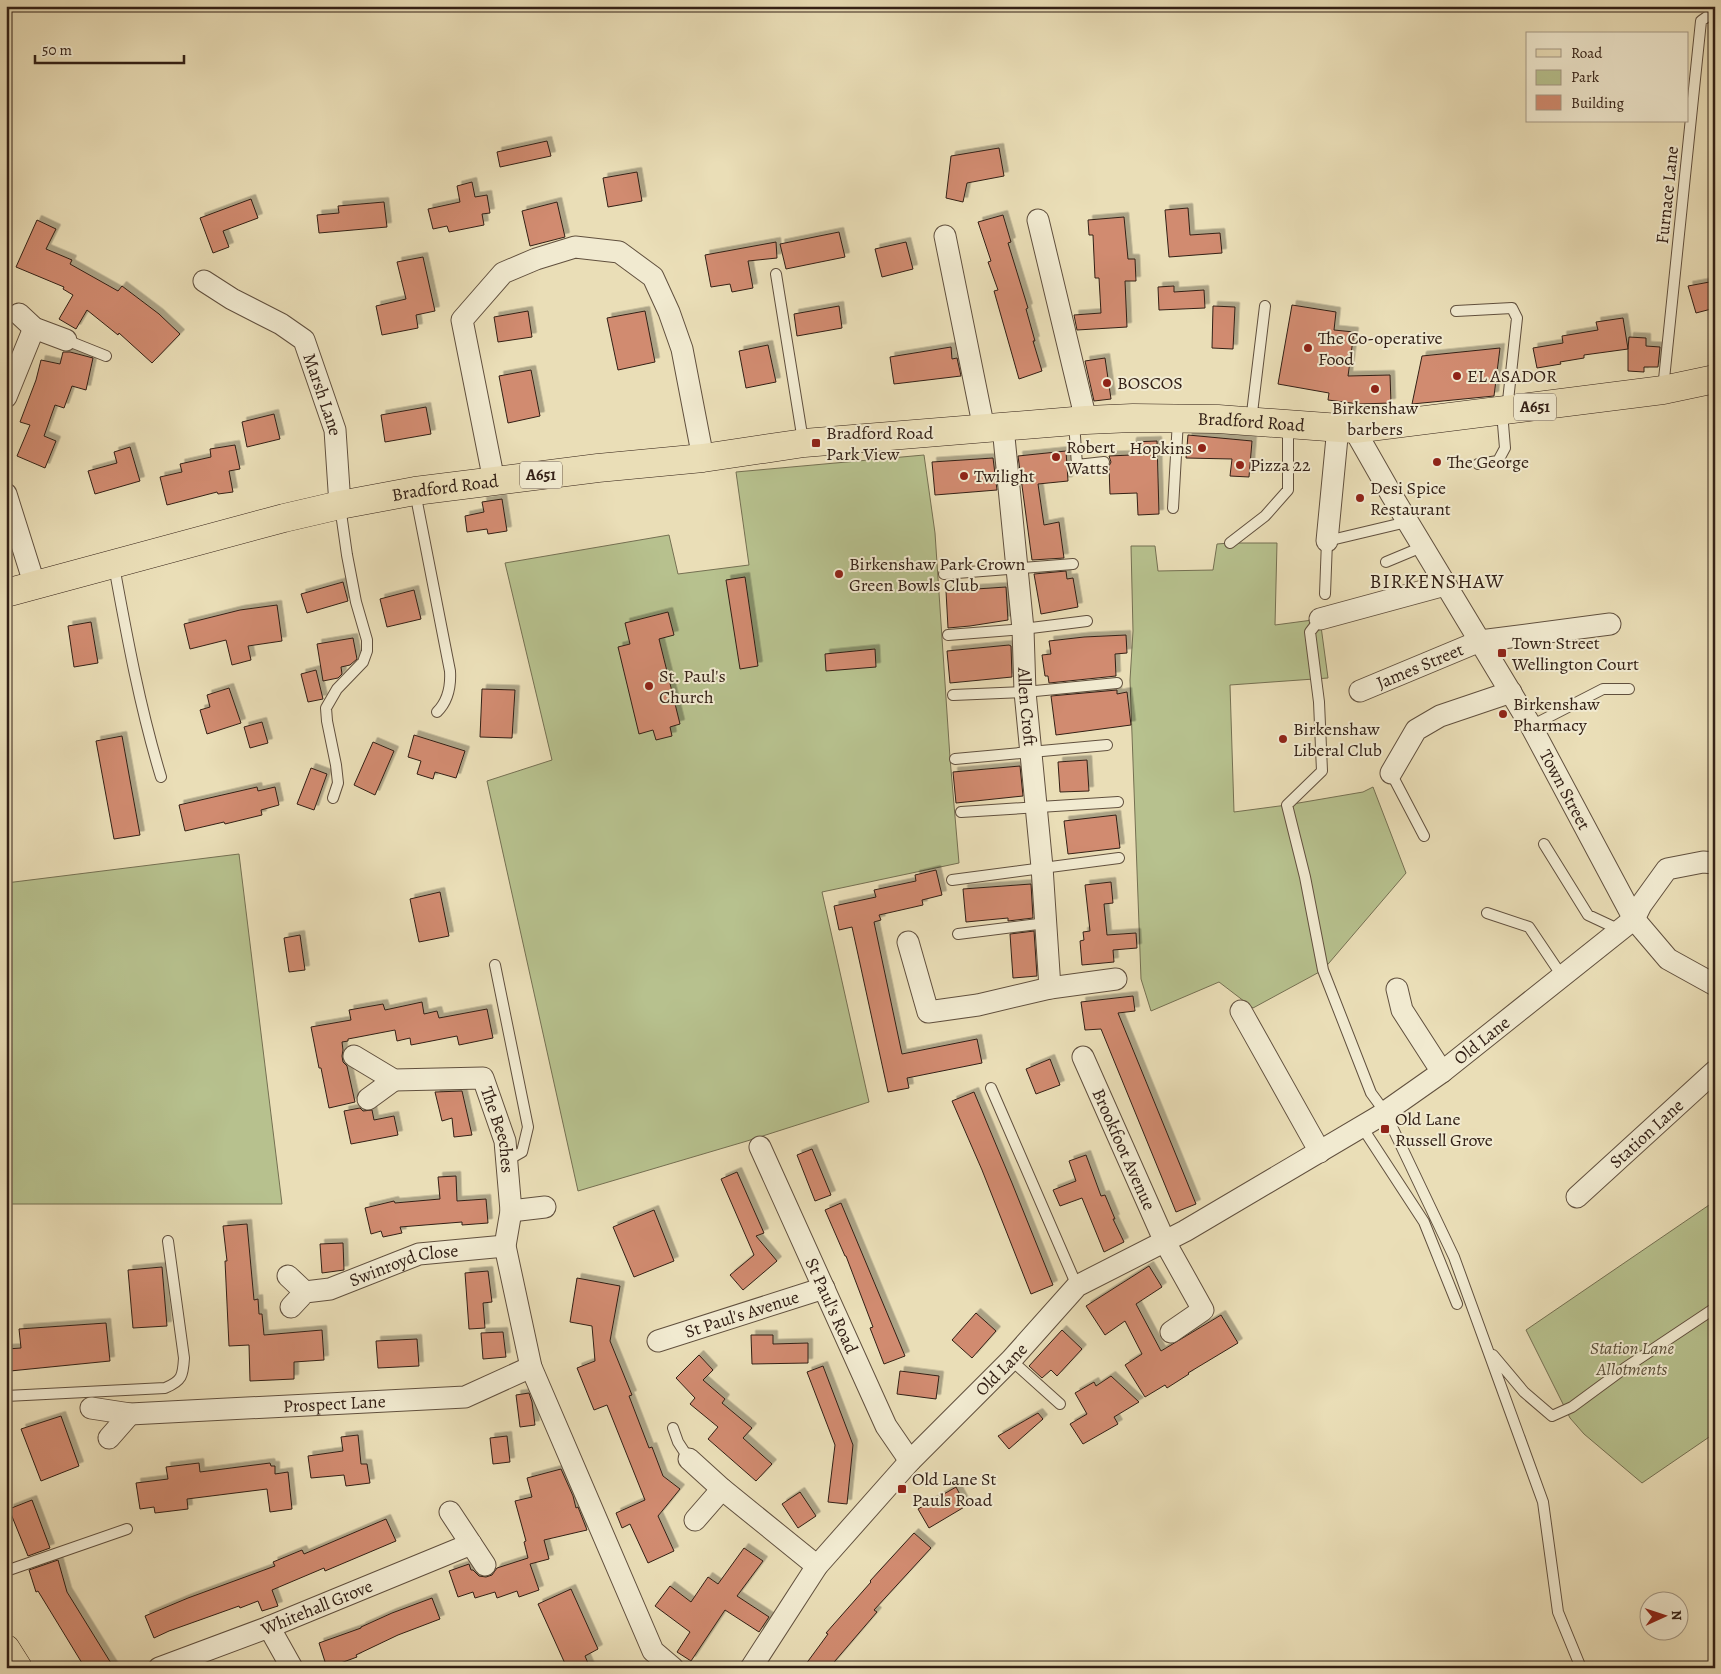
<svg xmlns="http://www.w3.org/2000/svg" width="1721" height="1674" font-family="Alegreya,serif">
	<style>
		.green { fill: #b7c18e; stroke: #757052 }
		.building { fill: #d18b6f; stroke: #332016; filter: url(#shadow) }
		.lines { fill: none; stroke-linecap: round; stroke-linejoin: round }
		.service-casing { stroke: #61503e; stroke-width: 12 }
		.minor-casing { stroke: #61503e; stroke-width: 23 }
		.primary-casing { stroke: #332016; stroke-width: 29 }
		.service { stroke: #f1ead0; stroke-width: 10 }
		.minor { stroke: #f1ead0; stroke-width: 21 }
		.primary { stroke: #eadeb7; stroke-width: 28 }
		.poi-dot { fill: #8f2418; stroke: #f1ead0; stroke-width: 2 }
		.labels { text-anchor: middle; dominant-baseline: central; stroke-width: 4; stroke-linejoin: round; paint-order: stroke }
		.shield { fill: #f1ead0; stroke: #6c5d4e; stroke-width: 1 }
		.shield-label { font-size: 16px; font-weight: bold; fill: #332016 }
		.street-label { font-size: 18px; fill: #332016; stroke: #f1ead0 }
		.poi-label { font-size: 18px; fill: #332016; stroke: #f1ead0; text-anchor: start }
		.park-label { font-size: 18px; font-style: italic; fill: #5b503a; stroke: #f1ead0 }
		.quarter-label { font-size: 20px; letter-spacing: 1px; fill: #332016; stroke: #f1ead0 }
	</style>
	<defs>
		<filter id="shadow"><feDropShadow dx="4.5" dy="-4.5" stdDeviation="0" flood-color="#0004"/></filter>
	</defs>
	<rect width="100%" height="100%" fill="#eadeb7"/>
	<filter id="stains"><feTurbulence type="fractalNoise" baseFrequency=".004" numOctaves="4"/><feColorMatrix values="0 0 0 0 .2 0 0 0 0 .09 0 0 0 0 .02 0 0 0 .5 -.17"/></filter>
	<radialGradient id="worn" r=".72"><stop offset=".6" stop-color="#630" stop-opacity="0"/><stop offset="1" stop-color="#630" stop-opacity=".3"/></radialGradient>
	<path class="green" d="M924,455L935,533L950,758L959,863L822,892L869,1102L747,1141L578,1191L487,781L552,760L505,563L669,535L678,574L749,565L736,472Z
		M1230,543H1277L1275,625L1320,619L1328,678L1230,685L1234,812L1287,805L1363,792L1373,787L1406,873L1323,970L1253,1008L1219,982L1151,1011L1141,979L1130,680L1133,631L1131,546H1155L1158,571L1213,570L1217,544Z
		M239,854L282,1204H6V883Z
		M1715,1201V1433L1642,1483L1584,1434L1570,1418L1526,1330Z"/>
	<path class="building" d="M547,141L551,156L500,167L497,152Z
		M999,148L1004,176L967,183L963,202L946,198L951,156Z
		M637,172L642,201L608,207L603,178Z
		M472,182L475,197L487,195L490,213L482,214L484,225L449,232L447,226L433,229L428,209L460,202L457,186Z
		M251,199L258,218L223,231L229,247L213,253L200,218Z
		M384,202L387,227L319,233L317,215L339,213L338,206Z
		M557,202L565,237L530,246L522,211Z
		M1188,208L1190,235L1220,233L1222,253L1169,257L1165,210Z
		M1003,215L1011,242L1008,243L1028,308L1026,309L1035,341H1033L1042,371L1019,379L994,291L998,290L988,262L991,261L978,222Z
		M1124,217L1128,259H1135L1136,281H1125L1127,327L1077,330L1074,315L1101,313L1099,278H1095L1093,235H1089L1088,220Z
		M37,220L56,229L46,249L72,260L70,264L118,291L122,286L159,314L180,334L152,363L119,333L118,335L87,310L76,329L59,319L73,295L63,289L64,287L16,267Z
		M839,232L845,257L786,269L780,244Z
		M776,242L777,258L748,261L753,288L732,292L730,284L711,287L705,255Z
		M906,242L913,269L882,277L875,249Z
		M423,257L435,311L416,315L418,328L382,335L376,306L406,299L397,262Z
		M1715,281V308L1696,313L1688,286Z
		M1174,286V292L1204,290L1205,308L1159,310L1158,287Z
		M1292,305L1336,312L1334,330L1354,332L1348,376L1390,375L1391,403L1359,404L1328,400L1329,393L1278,384Z
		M839,306L842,328L797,336L794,314Z
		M1213,306L1235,307L1233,349L1212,348Z
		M528,311L532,337L498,342L494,317Z
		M645,311L655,362L618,370L607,318Z
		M1623,318L1628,349L1629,337L1646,338V346L1660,347L1658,367H1644V372L1628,371V349L1584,355V358L1560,362L1561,364L1537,368L1533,348L1563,343L1562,336L1598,330L1596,322Z
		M768,345L776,382L746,388L739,351Z
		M951,347L952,359L957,358L961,376L894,384L890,357Z
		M1500,348L1494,396L1412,404L1422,356Z
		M63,352H70L93,358L86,390L72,386L64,408L55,405L44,436L56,441L45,468L17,456L30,425L20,422L36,380L41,360L60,364Z
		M1105,358L1111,399L1094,401L1085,361Z
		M531,370L540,416L508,423L499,376Z
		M426,407L431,434L385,442L381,415Z
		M274,414L280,439L247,447L242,422Z
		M1188,435L1252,441L1249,477L1230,476L1232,459L1186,458Z
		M1157,441L1159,514L1138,515L1137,493L1110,494L1109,466L1111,462L1109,456L1131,455L1132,442Z
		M235,445L240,469L229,471L233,492L218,494L217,492L167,505L160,477L182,472L180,464L211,457L210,449Z
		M130,447L140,481L95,494L88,471L117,463L114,452Z
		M1066,451L1068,481L1038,484L1044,525L1059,522L1064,558L1032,560L1018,456Z
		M993,458L997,490L935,495L932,462Z
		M502,499L507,531L488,534L487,529L467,532L465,516L484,512L482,502Z
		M1066,571L1067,579L1073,578L1078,607L1041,614L1034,574Z
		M745,577L758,666L740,669L726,580Z
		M343,582L348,601L307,613L301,594Z
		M1006,587L1008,620L970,626L948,628L946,591Z
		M414,590L421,619L387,627L380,599Z
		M277,605L282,641L248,646L251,660L232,665L226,640L190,649L184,624L240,610Z
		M668,612L674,635L659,639L680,724L670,727L672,736L656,740L653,730L639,734L618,647L630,644L625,623Z
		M91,622L98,663L74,667L68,626Z
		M1126,635L1127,653L1115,654L1116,676L1049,683L1048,676H1045L1042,655L1051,654L1049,641L1084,637Z
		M353,638L357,659L350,665L341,667L342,674L338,678L323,681L317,644Z
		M1009,645L1011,646L1012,677L950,683L947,651Z
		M875,649L876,667L826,671L825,654Z
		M316,670L323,699L308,702L301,674Z
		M229,688L241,723L207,734L200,710L210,707L207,695Z
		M482,689L515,690L512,738L480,737Z
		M1117,690V694L1127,692L1131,725L1056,735L1051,696Z
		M262,722L268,743L250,748L244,727Z
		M414,735L465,751L456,778L435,772L433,779L417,774L421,761L408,757Z
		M122,736L140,835L114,839L96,741Z
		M373,742L394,751L375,795L354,785Z
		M1087,760L1089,791L1060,792L1058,762Z
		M1020,766L1023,796L956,803L953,772Z
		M311,768L327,774L314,810L297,804Z
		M257,787L258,791L275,787L279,805L261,810L262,815L225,824L224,822L185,831L179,805Z
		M1116,815L1120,848L1068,854L1064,821Z
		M936,870L942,895L922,900L923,905L879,915L881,920L874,922L902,1054L977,1039L982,1063L907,1078L909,1088L888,1092L852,927L839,930L834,906L876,897L874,890L916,881L915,875Z
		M1111,882L1113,903L1104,904L1107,935L1136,933L1137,948L1113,950L1114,962L1082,965L1080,941L1084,940L1083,932L1090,931L1085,885Z
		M1031,884L1033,918L1008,921V918L966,922L963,889Z
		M440,892L449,936L419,942L410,899Z
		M1034,931L1037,976L1013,978L1010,934Z
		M300,935L305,970L289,972L284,938Z
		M1133,996L1135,1011L1118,1013L1196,1204L1176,1212L1101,1029L1085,1030L1081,1002Z
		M422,1002L424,1014L437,1011L439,1018L487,1009L493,1038L459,1045L457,1036L411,1045L410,1038L397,1041L395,1030L348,1039V1041L342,1042L343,1050L342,1056L343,1062L347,1066L355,1102L329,1108L321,1068H319L311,1027L351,1020L349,1010L383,1004L385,1010Z
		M1050,1059L1060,1085L1036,1094L1026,1069Z
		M462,1091L472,1135L454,1137L452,1118L442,1121L435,1092Z
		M974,1092L1012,1183L1053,1285L1031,1294L982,1170L952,1101Z
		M360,1108L363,1111L372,1110L374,1120L394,1116L398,1135L351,1144L344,1111Z
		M812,1149L831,1195L815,1201L797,1155Z
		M1086,1155L1101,1196L1105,1195L1115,1219H1113L1124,1242L1104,1252L1082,1198L1060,1206L1053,1190L1076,1181L1069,1161Z
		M737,1172L764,1233L756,1236L777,1261L743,1290L730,1275L754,1255L721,1179Z
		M456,1176L457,1201L486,1199L488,1223L462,1225V1222L400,1227L402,1233L383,1237L381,1231L371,1234L365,1208L394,1201L395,1203L440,1199L438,1177Z
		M841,1203L905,1356L884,1364L870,1328L873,1327L846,1256H845L825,1210Z
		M654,1210L674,1261L634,1277L613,1227Z
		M247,1224L254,1300L258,1299L259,1314H262L264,1335L322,1330L324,1360L294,1362V1379L250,1381L249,1345L229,1346L225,1261H227L223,1226Z
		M343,1243L344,1270L322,1273L320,1244Z
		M1149,1266L1162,1287L1136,1304L1161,1351L1221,1315L1238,1343L1188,1373L1189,1374L1167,1388L1165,1385L1145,1397L1125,1365L1142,1354L1125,1321L1105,1335L1086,1306Z
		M162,1267L167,1326L133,1328L128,1270Z
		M488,1271L492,1302L483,1303L485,1328L469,1329L465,1273Z
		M577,1278L620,1286L610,1341L632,1395L629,1396L649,1448L652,1447L663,1476L680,1489L658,1516L674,1551L648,1563L630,1524L622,1528L616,1513L645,1500L607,1405L594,1410L577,1368L595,1361L592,1326L570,1322Z
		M976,1313L996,1331L972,1358L952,1340Z
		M106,1323L110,1361L10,1371L7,1349L21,1348L19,1329Z
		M1062,1330L1082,1349L1057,1376L1051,1370L1042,1378L1029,1366Z
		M503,1332L506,1357L483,1359L481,1333Z
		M751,1335H773V1344L808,1343V1363L752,1364Z
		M417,1339L419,1366L378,1368L376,1341Z
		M699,1355L713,1370L703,1380L725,1399L722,1403L752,1428L743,1438L772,1464L756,1481L708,1439L718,1427L690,1404L695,1398L676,1378Z
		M823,1366L853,1445L847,1504L828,1502L835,1445L807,1372Z
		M900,1371L939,1376L936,1399L897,1394Z
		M1111,1376L1139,1402L1114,1417L1118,1424L1083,1444L1070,1424L1087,1414L1075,1393L1094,1382L1096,1386Z
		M529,1393L532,1402L535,1425L520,1427L516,1395Z
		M1038,1413L1043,1419L1009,1449L998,1436Z
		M61,1416L79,1466L41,1481L21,1429Z
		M358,1435L361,1464H367L370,1483L346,1486L344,1475L311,1478L308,1456L343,1451L341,1437Z
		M507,1436L510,1462L493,1464L490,1438Z
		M199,1463L200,1472L270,1463L271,1466H275V1474L288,1472L292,1509L270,1512L267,1489L187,1499L188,1509L155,1513L154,1507L140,1509L136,1483L168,1479L166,1467Z
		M561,1469L573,1496L576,1508L578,1507L587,1530L544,1540L549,1559L530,1564L539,1590L519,1597L517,1591L497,1598L495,1592L475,1598L473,1592L458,1597L449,1571L469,1564L471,1570H473L479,1576L486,1577L492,1575L497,1568L528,1558L524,1542L526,1541L515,1501L532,1497L527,1478Z
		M956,1487L966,1506L929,1528L918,1509Z
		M800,1492L816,1516L798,1528L782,1504Z
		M32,1500L50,1548L28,1556L9,1509Z
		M386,1519L396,1541L325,1571L324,1568L272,1590L278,1606L262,1611L258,1601L240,1608L239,1606L169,1631L154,1638L145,1616L188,1598L275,1566L273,1562L302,1550L304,1554Z
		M914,1533L931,1548L874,1610L877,1612L829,1668H803L828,1634L826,1633L871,1582L870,1581Z
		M744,1548L763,1561L737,1596L769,1617L759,1632L725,1610L691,1661L677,1652L690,1632L655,1606L670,1586L691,1602L708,1577L718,1584Z
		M58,1560L67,1592L114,1668H85L38,1591L36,1592L29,1570Z
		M571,1589L598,1649L585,1656L590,1668H567L538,1604Z
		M432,1598L440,1619L398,1635L356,1655L357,1657L327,1668L319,1643L361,1628V1627L392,1613Z"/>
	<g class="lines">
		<g class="service-casing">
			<path id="service" d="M776,274L803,441
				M1456,311L1512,308L1517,318L1507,410
				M66,340L106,356
				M1663,389L1701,21L1715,11
				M1251,421L1265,306
				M1074,422L1077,465L1104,462
				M1478,464L1498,461L1505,448L1502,412
				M415,492L450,671C451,687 448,701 437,712
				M1173,508L1178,420
				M1230,543L1265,516L1288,490V426
				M1386,562L1422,547
				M114,566C127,637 140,708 161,777
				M944,574L1073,564
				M1325,594L1327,541L1407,522
				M1320,619L1310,632L1319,702L1322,771L1287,805L1305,877L1323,970L1371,1093L1385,1112L1454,1257L1543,1502L1558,1612L1581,1668
				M948,635L1023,629L1087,621
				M953,695L1025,692L1117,683
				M1531,726L1603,689H1629
				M955,759L1107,745
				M1391,773L1424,836
				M333,798L338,783L336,765L327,721L326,708L337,689L363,662L367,651V640L356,602L347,555L340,506
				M961,812L1118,802
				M1544,844L1588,915L1620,930
				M952,880L1119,858
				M1487,913L1529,927L1562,976
				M958,934L1046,923
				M495,965L528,1127L522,1152L506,1161
				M991,1088L1077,1286
				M1362,1127L1424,1222L1457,1304
				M1493,1355L1524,1392L1552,1416L1572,1407L1625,1368L1715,1308
				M1011,1360L1060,1404
				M6,1396L165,1388C182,1381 183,1376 184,1358L168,1241
				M673,1428L678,1442L689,1459
				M6,1571L127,1529"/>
		</g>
		<g class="minor-casing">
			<g id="minor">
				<path d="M1038,220L1086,420"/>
				<path d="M945,236L984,429"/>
				<path id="s1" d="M204,281L232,299L281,324L304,340L335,430L340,505"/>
				<path d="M19,314L34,328L66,340"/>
				<path d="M6,397L34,328"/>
				<path id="s2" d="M1003,427L1023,629L1025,692L1042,867L1050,988"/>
				<path id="s3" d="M1354,429L1391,494L1531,726L1634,919L1668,959L1715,985"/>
				<path d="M494,481L462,320L503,273L536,259L575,247L619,252L653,277L669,312L682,349L703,458"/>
				<path d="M6,494L35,586"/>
				<path d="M1327,541L1338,427"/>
				<path d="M1320,619L1445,585"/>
				<path id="s4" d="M1360,691L1480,641L1610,624"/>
				<path d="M1391,773L1416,730L1440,716L1511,692"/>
				<path d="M908,942L928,1012L978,1005L1050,988L1116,979"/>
				<path d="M1397,989L1402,1010L1442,1072"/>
				<path d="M1241,1011L1320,1152"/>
				<path id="s5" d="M354,1056L394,1080L483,1078L505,1141L511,1211L505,1246L531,1367L653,1651L673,1668"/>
				<path id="s6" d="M1083,1057L1165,1242L1203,1310L1171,1332"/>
				<path d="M368,1099L394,1080"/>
				<path id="s7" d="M760,1147L886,1426L910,1461"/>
				<path id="s8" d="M1577,1197L1715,1071"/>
				<path d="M511,1211L545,1207"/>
				<path d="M288,1276L305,1292"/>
				<path id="s9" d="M291,1307L305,1292L330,1289L419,1254L505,1246"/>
				<path id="s10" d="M658,1341L824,1288"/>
				<path id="s11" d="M91,1408L130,1414L465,1397L531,1367"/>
				<path d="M109,1438L130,1414"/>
				<path d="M689,1459L722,1489L817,1566"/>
				<path d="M450,1512L485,1565"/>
				<path d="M695,1520L722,1489"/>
				<path d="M269,1627L292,1668"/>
				<path id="s12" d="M159,1668L269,1627L471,1544"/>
				<path id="s13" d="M751,1668L817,1566L910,1461L1011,1360L1077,1286L1185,1231L1378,1117L1442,1072L1634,919L1641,905L1667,869L1703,862L1715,863"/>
			</g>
		</g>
		<g class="primary-casing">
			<g id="primary">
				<path id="s14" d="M6,593L284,518L340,505L415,491L598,468L703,458L804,443L1086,420L1133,418L1218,419L1354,429L1663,390L1715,379"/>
				<path d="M6,1649L18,1668"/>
			</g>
		</g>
		<use href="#service" class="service"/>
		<use href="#minor" class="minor"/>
		<use href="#primary" class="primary"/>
	</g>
	<g class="poi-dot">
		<circle cx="1308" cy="348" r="5"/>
		<circle cx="1457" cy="376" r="5"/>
		<circle cx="1107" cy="383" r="5"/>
		<circle cx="1375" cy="389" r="5"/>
		<rect x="811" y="438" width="10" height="10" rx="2.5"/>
		<circle cx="1202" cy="448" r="5"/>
		<circle cx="1056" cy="457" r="5"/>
		<circle cx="1437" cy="462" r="5"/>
		<circle cx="1240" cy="465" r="5"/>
		<circle cx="964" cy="476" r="5"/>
		<circle cx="1360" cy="498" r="5"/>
		<circle cx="839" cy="574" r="5"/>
		<rect x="1497" y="648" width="10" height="10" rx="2.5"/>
		<circle cx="649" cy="686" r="5"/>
		<circle cx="1503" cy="714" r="5"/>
		<circle cx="1283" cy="739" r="5"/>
		<rect x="1380" y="1124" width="10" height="10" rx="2.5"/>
		<rect x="897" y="1484" width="10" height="10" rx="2.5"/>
	</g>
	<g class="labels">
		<g class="shield">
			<rect x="1514" y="393.5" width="42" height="27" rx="4"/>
			<rect x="520" y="461.5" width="42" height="27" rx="4"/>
		</g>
		<g class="shield-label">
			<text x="1535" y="407">A651</text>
			<text x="541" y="475">A651</text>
		</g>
		<g class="street-label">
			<text transform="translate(1667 195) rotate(-84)">Furnace Lane</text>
			<text stroke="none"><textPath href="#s1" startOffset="174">Marsh Lane</textPath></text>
			<text stroke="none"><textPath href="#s14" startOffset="1262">Bradford Road</textPath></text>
			<text stroke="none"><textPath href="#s14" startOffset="452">Bradford Road</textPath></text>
			<text stroke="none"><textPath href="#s4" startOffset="65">James Street</textPath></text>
			<text stroke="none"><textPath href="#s2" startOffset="281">Allen Croft</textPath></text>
			<text stroke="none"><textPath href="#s3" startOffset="418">Town Street</textPath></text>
			<text stroke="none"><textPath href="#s13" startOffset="978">Old Lane</textPath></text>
			<text stroke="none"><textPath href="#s5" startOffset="190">The Beeches</textPath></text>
			<text stroke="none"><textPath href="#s8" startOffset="94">Station Lane</textPath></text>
			<text stroke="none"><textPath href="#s6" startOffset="101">Brookfoot Avenue</textPath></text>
			<text stroke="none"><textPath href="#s9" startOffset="124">Swinroyd Close</textPath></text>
			<text stroke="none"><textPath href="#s7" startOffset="174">St Paul's Road</textPath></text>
			<text stroke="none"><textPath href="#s10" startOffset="88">St Paul's Avenue</textPath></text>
			<text stroke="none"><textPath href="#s13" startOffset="391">Old Lane</textPath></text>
			<text stroke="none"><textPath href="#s11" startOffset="244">Prospect Lane</textPath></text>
			<text stroke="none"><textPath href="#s12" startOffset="169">Whitehall Grove</textPath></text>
		</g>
		<g class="poi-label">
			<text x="1318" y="338">The Co-operative<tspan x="1318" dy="21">Food</tspan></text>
			<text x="1467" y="376">EL ASADOR</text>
			<text x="1117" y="383">BOSCOS</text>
			<text x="1375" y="408" text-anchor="middle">Birkenshaw<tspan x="1375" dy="21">barbers</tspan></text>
			<text x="826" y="433">Bradford Road<tspan x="826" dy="21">Park View</tspan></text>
			<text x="1066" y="447">Robert<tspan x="1066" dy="21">Watts</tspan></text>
			<text x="1192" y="448" text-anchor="end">Hopkins</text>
			<text x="1447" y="462">The George</text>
			<text x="1250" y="465">Pizza 22</text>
			<text x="974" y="476">Twilight</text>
			<text x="1370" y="488">Desi Spice<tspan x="1370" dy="21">Restaurant</tspan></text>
			<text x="849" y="564">Birkenshaw Park Crown<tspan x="849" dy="21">Green Bowls Club</tspan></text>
			<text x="1512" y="643">Town Street<tspan x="1512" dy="21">Wellington Court</tspan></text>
			<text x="659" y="676">St. Paul's<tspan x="659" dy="21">Church</tspan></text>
			<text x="1513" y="704">Birkenshaw<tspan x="1513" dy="21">Pharmacy</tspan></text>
			<text x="1293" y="729">Birkenshaw<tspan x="1293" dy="21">Liberal Club</tspan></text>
			<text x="1395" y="1119">Old Lane<tspan x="1395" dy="21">Russell Grove</tspan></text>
			<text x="912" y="1479">Old Lane St<tspan x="912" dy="21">Pauls Road</tspan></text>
		</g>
		<g class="park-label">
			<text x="1632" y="1348">Station Lane<tspan x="1632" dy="21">Allotments</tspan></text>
		</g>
		<g class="quarter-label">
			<text x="1437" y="581">BIRKENSHAW</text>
		</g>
	</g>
	<rect width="1721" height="1674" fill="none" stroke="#eadeb7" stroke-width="25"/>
	<rect x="8" y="8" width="1706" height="1659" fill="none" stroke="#332016" stroke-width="2.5"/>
	<rect x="12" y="12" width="1696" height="1649" fill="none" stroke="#332016"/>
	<rect x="1526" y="32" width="162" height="90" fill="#f1ead0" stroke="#a59986"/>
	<rect x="1536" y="49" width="25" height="8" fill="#eadeb7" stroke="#a59986"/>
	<text x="1571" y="58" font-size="15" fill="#332016">Road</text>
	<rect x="1536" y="70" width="25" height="15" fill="#b7c18e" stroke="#a59986"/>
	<text x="1571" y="82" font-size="15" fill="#332016">Park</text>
	<rect x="1536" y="95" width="25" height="15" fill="#d18b6f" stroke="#a59986"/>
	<text x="1571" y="108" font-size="15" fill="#332016">Building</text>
	<g transform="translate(1664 1616) rotate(87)"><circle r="24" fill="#f1ead0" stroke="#a59986"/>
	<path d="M0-4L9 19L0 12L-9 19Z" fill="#8f2418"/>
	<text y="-8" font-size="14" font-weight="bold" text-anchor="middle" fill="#332016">N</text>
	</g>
	<path d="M35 55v8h149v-8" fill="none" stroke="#332016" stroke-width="2.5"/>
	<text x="42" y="55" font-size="15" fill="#332016" stroke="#f1ead0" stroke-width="4" paint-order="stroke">50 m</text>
	<rect width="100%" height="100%" filter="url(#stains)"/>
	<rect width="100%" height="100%" fill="url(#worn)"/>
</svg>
